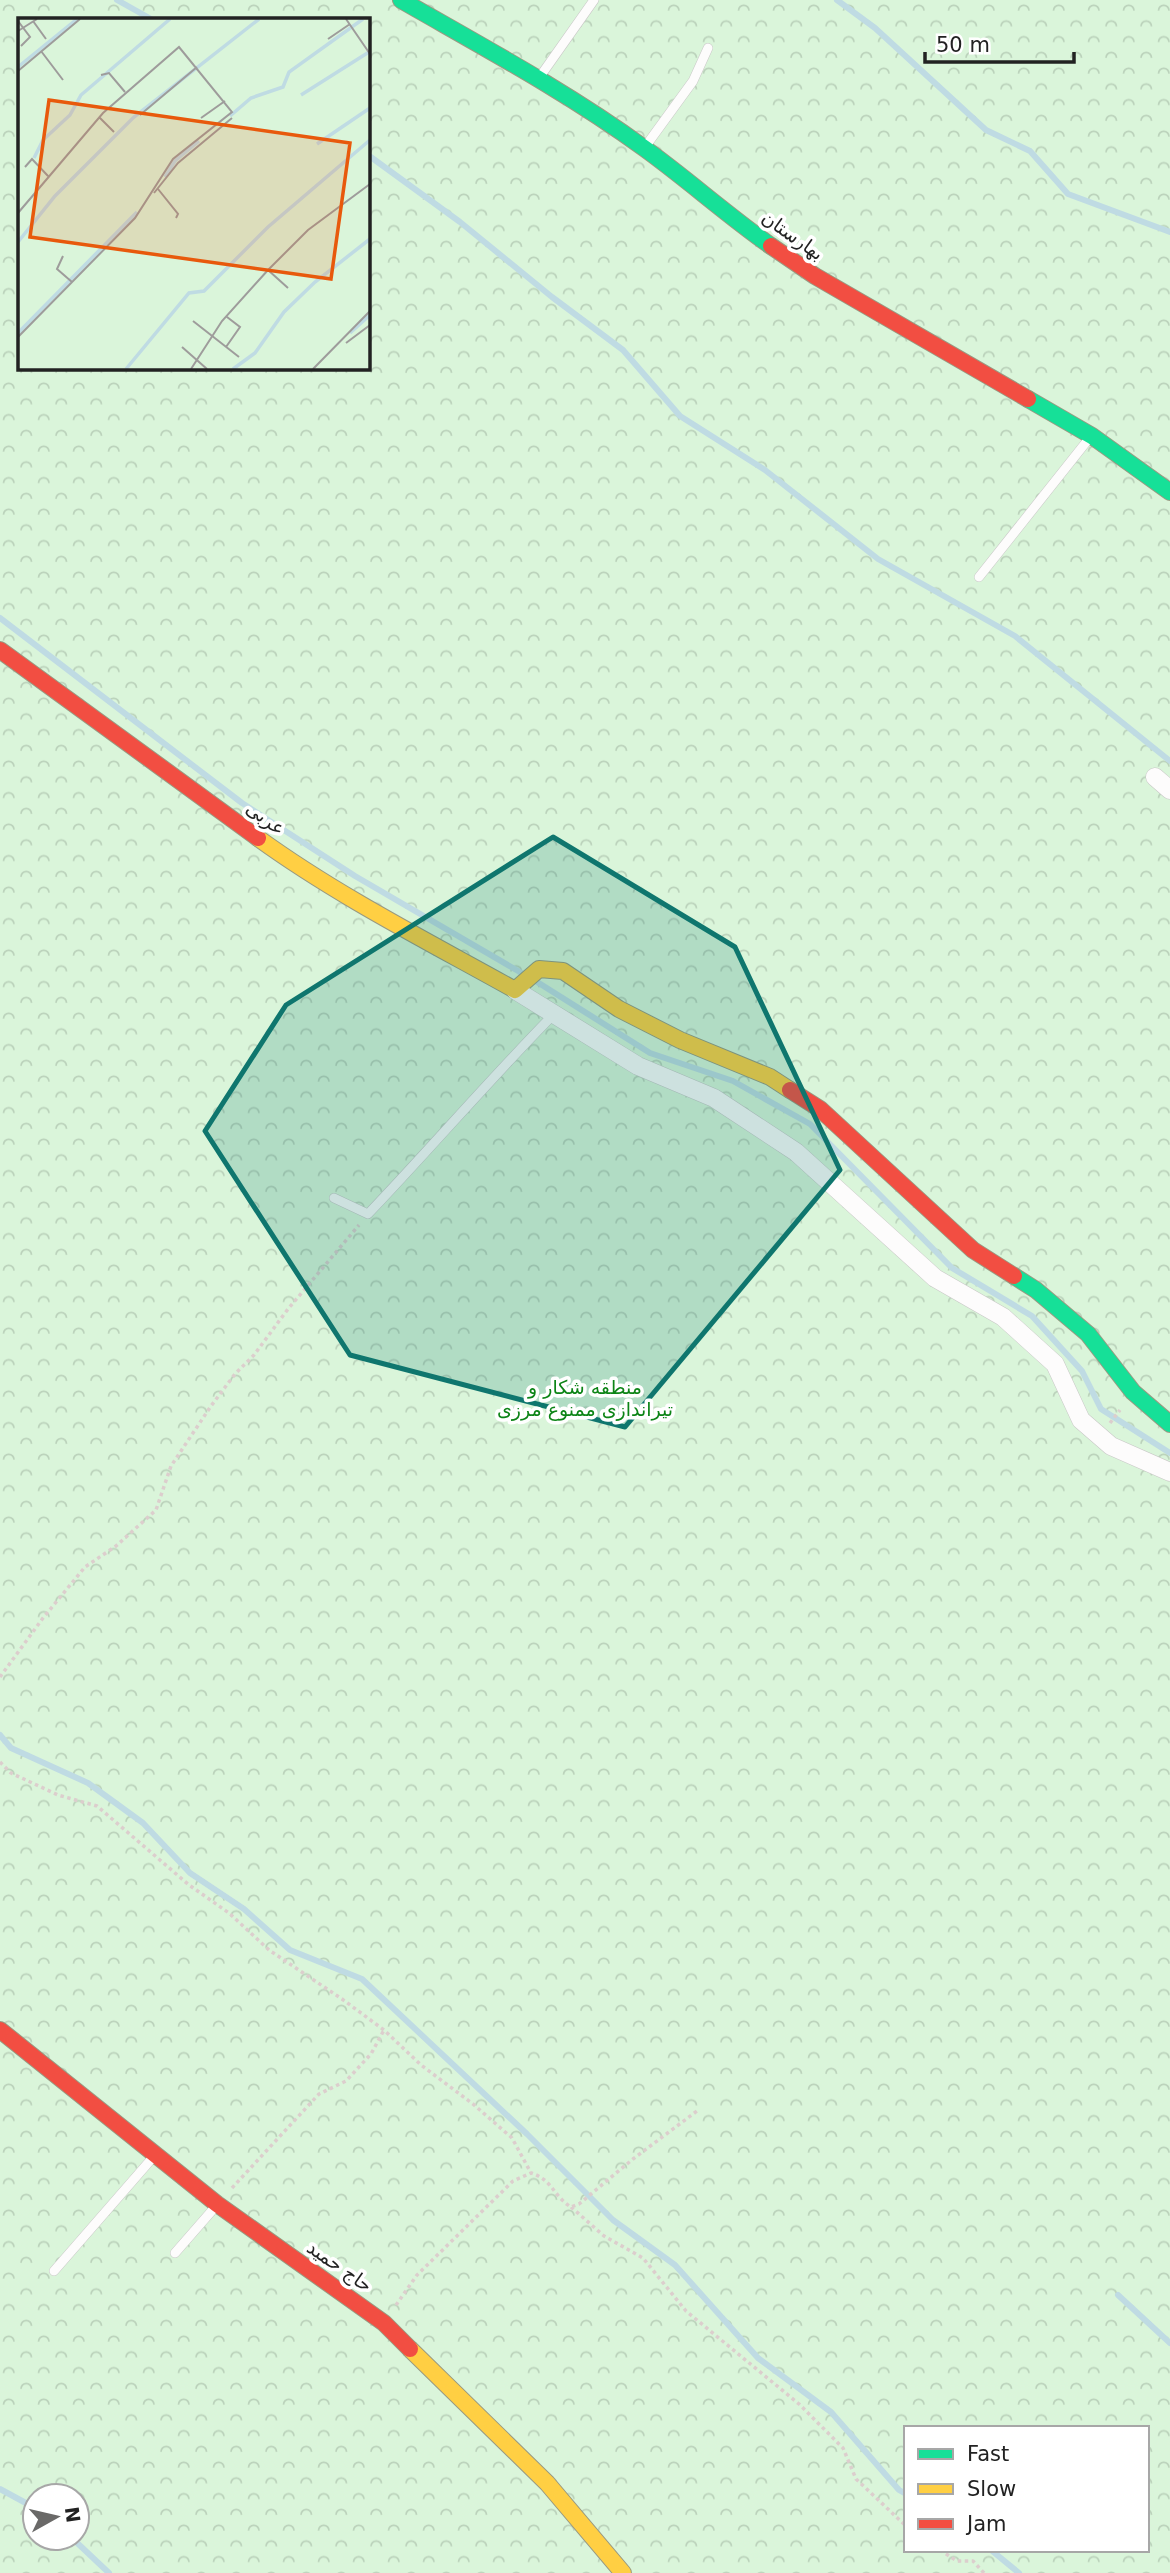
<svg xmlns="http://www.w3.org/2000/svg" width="1170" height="2573" font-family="'DejaVu Sans',Cairo,sans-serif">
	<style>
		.park { fill: url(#park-crowns); fill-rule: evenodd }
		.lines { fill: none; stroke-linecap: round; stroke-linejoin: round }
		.stream { stroke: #bfdbe3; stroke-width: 6 }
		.lane-casing { stroke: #c9c8c7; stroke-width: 10 }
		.street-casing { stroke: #c9c8c7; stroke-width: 19 }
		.fast-casing { stroke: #999a82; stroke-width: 18 }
		.slow-casing { stroke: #999a82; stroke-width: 18 }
		.jam-casing { stroke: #999a82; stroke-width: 18 }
		.path { stroke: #dccecd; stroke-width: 3.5; stroke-dasharray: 3.5 3.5; stroke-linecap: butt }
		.lane { stroke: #fdfcfc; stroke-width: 9 }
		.street { stroke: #fdfcfc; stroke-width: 18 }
		.fast { stroke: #16e098; stroke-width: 16 }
		.slow { stroke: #ffcf43; stroke-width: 16 }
		.jam { stroke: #f24e42; stroke-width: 16 }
		.marked { fill: #0f766e; fill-opacity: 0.2; stroke: #0f766e; stroke-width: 5; stroke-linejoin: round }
		.labels { text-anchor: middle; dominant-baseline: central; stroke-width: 7; stroke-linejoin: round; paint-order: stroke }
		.street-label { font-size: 19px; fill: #222; stroke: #fff }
		.park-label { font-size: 19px; fill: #0c8416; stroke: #fff }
		.inset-river { fill: none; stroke: #bfdbe3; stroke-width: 3.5 }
		.inset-road { fill: none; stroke: #9e9c9b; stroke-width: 2 }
		.view { fill: #e8590c; fill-opacity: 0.15; stroke: #e8590c; stroke-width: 3.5 }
		.inset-edge { fill: none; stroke: #222; stroke-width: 3.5 }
	</style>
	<defs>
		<pattern id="park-crowns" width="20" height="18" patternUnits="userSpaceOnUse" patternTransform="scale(1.75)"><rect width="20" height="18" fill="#daf5da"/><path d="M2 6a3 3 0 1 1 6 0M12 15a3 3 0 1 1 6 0" fill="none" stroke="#bbd2bb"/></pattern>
	</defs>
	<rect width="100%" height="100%" fill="#f0eeeb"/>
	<path class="park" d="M0,0H1170V2573H0ZM19,19H368V368H19ZM906,2428H1147V2550H906ZM35,2496H77V2538H35Z"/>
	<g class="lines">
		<path class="stream" d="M117,0L151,19
			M837,0L875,28L986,130L1030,151L1068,194L1170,232
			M368,155L460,222L552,297L623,350L680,416L765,470L878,559L1015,636L1170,761
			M0,618L242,803L355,876L525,975
			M534,980L650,1053L733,1081L810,1124L952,1268L1032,1316L1082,1371L1101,1409L1170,1453
			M0,1735L11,1748L88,1783L143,1823L190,1873L244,1909L290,1950L362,1979L527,2134L613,2220L675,2265L758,2358L831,2412L899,2490L906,2494
			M1118,2295L1170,2343
			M0,2489L35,2508
			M72,2538L109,2573
			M991,2550L1019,2573"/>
		<g class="lane-casing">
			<path id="lane" d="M539,78L594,0
				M645,147L693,81L708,48
				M979,577L1091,436
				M334,1198L368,1214C431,1148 490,1079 553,1015
				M175,2253L216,2206
				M54,2271L155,2155"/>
		</g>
		<g class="street-casing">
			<path id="street" d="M1155,777L1170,790
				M515,990L638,1066L714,1098L796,1152L935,1278L1003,1317L1055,1364L1081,1420L1111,1446L1170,1472"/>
		</g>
		<g class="fast-casing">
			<path id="fast" d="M401,0C483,47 567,92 644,148C687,179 727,215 771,246
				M1028,399L1092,436L1170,492
				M1014,1276L1036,1290L1088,1334L1133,1392L1170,1424"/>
		</g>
		<g class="slow-casing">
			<path id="slow" d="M258,838C338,896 429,942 515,990L539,969L563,971L619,1009L680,1040L770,1077L790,1090
				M410,2349L547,2483L623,2573"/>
		</g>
		<g class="jam-casing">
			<path id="jam" d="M771,246L815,276L1028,399
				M0,650L258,838
				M790,1090L820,1109L973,1250L1014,1276
				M0,2030L217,2204L384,2323L410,2349"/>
		</g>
		<path class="path" d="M1110,1423L1120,1410
			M0,1677L43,1618L85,1567L116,1546L156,1510L171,1466L211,1406L235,1374L254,1355L288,1309L359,1225
			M0,1762L11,1773L58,1795L97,1806L189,1885L229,1913L269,1950L342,1999L384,2030L421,2065L473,2104L512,2138L531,2173
			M232,2188L319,2094L346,2081L371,2054L384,2030
			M571,2207L604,2236L643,2258L686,2311L799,2404L843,2448L856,2479L906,2526
			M396,2305L417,2275L513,2181L531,2173C553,2180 553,2196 571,2207L579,2204L633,2159L697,2111
			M940,2550L957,2561H973L984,2573"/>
		<use href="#lane" class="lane"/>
		<use href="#street" class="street"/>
		<use href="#fast" class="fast"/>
		<use href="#slow" class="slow"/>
		<use href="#jam" class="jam"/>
	</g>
	<path class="marked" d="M553,837L735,947L840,1170L625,1427L350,1355L205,1131L286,1005Z"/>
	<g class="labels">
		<g class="street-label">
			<text transform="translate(793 235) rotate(35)">بهارستان</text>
			<text transform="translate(266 818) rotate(36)">عربی</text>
			<text transform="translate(340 2266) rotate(35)">حاج حمید</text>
		</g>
		<g class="park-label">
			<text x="585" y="1387">منطقه شکار و<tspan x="585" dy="22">تیراندازی ممنوع مرزی</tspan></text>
		</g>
	</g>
	<g transform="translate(18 18)">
		<rect width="352" height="352" fill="#f0eeeb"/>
		<path d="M0,1H352V351H0Z" fill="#daf5da"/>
		<path class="inset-river" d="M0,49L59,1M283,77L351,34M212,98L233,80L265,69L271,54L345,1M299,126L352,90M16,140L25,122L52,97L63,77L152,1M147,159L157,143L181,123M0,224L37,178L116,99L241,1M0,315L119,194M332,315L352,297M108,351L171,275L186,273L250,209L352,122M215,351L237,335L266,294L297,264L352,221"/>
		<path class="inset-road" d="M328,1L352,36M0,3L12,19L3,28M15,3L28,21M0,13L19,1M310,21L332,6M23,33L45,62M0,53L62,1M83,57L91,55L107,74M122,97L179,49M81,99L96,114M183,100L207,83M7,149L14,141L30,158M140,171L160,196L158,200M136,175L160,145L214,100M0,195L85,95L161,29L214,94L155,141L117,200L0,319M45,238L39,251L54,264M250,252L270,270M175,303L221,339M328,325L352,307M164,329L189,351M208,329L222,309L209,299M173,351L204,303L250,252L290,212L352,166M295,351L352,293"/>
		<path class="view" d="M31,82L332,125L313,261L12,219Z"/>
		<rect width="352" height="352" class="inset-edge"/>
	</g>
	<rect x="904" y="2426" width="245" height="126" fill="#ffffff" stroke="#a7a7a7" stroke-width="2"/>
	<rect x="918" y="2449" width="35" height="10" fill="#16e098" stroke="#a7a7a7" stroke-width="2"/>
	<text x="967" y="2461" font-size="21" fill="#222222">Fast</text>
	<rect x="918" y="2484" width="35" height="10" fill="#ffcf43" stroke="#a7a7a7" stroke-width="2"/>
	<text x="967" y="2496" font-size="21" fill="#222222">Slow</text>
	<rect x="918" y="2519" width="35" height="10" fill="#f24e42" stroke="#a7a7a7" stroke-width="2"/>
	<text x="967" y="2531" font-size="21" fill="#222222">Jam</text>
	<g transform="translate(56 2517) rotate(82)"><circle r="33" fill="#ffffff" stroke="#a7a7a7" stroke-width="2"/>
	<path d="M0-5L12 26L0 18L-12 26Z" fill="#6a6968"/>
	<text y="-10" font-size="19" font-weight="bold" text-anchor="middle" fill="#222222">N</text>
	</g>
	<path d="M925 52v10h149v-10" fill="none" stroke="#222222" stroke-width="3.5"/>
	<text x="936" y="52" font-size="21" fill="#222222" stroke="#ffffff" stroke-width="5" paint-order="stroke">50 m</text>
</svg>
